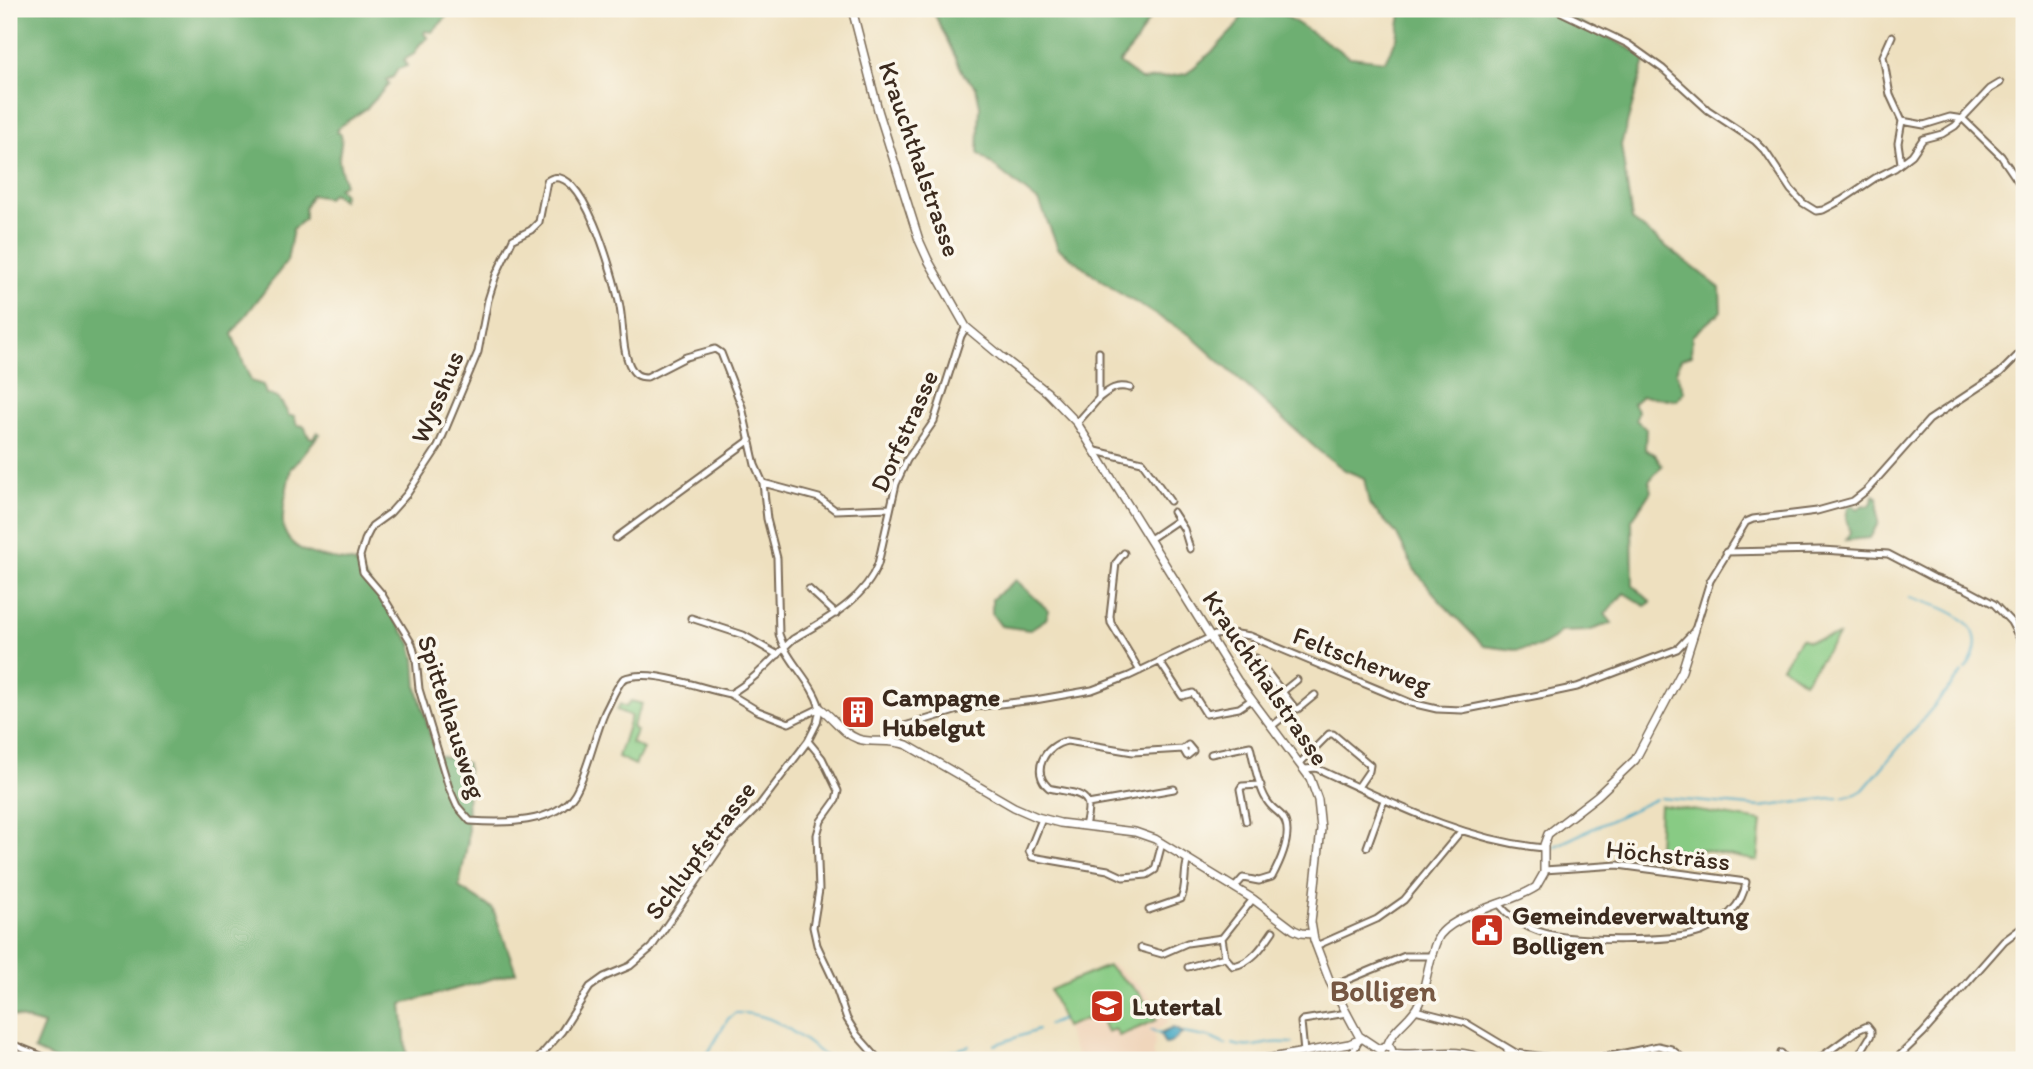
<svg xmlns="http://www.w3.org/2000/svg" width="2033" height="1069" font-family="Itim,sans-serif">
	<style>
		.built { fill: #f0d6bc }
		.green { fill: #88cb84; stroke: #627a51; stroke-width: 2 }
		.forest { fill: #6eaf72; stroke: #546c48; stroke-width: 2 }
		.water { fill: #44a8c4; stroke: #406971; stroke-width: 2 }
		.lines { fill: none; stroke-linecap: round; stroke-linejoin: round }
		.stream { stroke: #44a8c4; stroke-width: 2 }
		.street-casing { stroke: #7a6a56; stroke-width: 9 }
		.secondary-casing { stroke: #7a6a56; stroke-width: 10 }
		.street { stroke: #fff; stroke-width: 5 }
		.secondary { stroke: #fff; stroke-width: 7 }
		.labels { text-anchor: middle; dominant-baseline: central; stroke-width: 7; stroke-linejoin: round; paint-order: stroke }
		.street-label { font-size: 26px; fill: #3b2a1e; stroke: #fbf7ec }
		.poi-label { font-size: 26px; font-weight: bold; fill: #3b2a1e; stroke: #fbf7ec; text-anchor: start }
		.quarter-label { font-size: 30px; font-weight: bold; fill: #765742; stroke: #fbf7ec }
	</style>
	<rect width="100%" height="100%" fill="#fbf7ec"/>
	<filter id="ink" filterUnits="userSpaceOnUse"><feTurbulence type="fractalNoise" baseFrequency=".0143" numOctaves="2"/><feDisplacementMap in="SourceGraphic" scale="14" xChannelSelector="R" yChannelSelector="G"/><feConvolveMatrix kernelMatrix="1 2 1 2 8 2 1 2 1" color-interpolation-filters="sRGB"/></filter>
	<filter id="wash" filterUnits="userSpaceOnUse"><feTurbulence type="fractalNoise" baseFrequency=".00686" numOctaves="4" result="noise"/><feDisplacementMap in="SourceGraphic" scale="28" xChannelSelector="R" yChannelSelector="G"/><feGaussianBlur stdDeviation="1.57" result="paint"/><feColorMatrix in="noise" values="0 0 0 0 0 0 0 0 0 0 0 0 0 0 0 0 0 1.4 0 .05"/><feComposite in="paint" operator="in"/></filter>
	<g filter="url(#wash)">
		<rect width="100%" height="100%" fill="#eee0bf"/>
		<path class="built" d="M1506,919L1519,925L1518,937L1504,941Z
			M1112,964L1145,991L1169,1022L1154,1032L1155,1045L1152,1052L1155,1060H1080L1073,1047L1050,990Z"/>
		<path class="green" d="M1838,636L1804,682L1782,666L1801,638L1808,641Z
			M631,701L642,704L632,727L636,731L631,743L643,749L635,765L618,757L631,716L617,710L620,704L626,707Z
			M1660,805L1762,821L1758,861L1698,849L1695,854L1658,847Z
			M1108,966L1140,994L1157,1020L1119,1036L1115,1029L1107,1032L1099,1014L1065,1027L1050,990Z"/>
		<path class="forest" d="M9,9H460L457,12L447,14C444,23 437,25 432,32L425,31L424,34L428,38L420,44L414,54L404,60L407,66L398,69L393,77L386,80L389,84L367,108L339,127L337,132L341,134C343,143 339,150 339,159C339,168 344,175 344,184L338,188L344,194L342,200L333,193L327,198L311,195L305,208V218L293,229L287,261L232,334L251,381L263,385L266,394C279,396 283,404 289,416H294L297,425L304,426L309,437L313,438L317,432L320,434C309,445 302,458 291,468C288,485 282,506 283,523C285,556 332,558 355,563L411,643L415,659L417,688L436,755L467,763L468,840L459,887L493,909L516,972L402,1004L407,1060H56L34,1050L44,1025L9,1015Z
			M932,9H1155L1135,44L1119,63L1142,80L1186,74L1214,50L1235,28L1246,9L1278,11L1350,57L1385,61L1397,38L1402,9H1555L1646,57L1621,145L1632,220L1720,288L1721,311L1692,336L1691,355L1681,359L1676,371L1684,392L1677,400L1642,396L1633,404L1638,411L1636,420L1646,429L1645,449L1655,455L1662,466L1649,481L1651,491L1632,520L1633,585L1651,602L1645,606L1624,593L1605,614L1612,623L1588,631L1560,632L1553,639L1539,647L1515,650L1484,646L1441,602L1414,569L1396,533L1369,504L1364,478L1345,470L1319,451L1190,335L1116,291L1058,248L1040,203L978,153L980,106L976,87L964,75Z
			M1873,495L1878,497V523L1870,538L1846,540L1850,532L1846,519L1848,507L1853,505L1857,509L1863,505L1869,506L1872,502Z
			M1016,580L1049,611L1046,619L1029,630L1001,626L992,614V599Z"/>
		<path class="water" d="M1173,1028L1183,1033L1170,1043L1165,1044L1160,1034Z"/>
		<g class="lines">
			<path class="stream" d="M1910,597C1946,608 1999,624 1965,670
				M1842,797L1856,794L1863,790L1962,673
				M1661,798L1761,807L1838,797
				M1551,848L1656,799
				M1048,1025L1061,1020
				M1151,1030L1160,1034
				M1183,1033L1211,1038L1226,1045
				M1232,1044C1246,1049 1257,1045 1271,1043C1277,1042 1286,1043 1293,1043
				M994,1045L1038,1030
				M704,1060L728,1019L735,1013C775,1011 800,1038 830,1060
				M924,1060L969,1046"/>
		</g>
	</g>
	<g filter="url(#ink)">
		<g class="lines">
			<g class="street-casing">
				<path id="street" d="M1555,9L1628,44L1663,69L1708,110L1755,141L1765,151L1791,190L1803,203L1816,211L1823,210L1842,200L1875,178L1895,168L1912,155L1923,139L1942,134L1955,126L1990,89L2000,83
					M1892,36L1883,56L1890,95L1902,121L1924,125L1950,117L1963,119L2001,156L2024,190
					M1901,163L1898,143L1902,121
					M1099,398C1109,390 1116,384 1130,388
					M1077,423L1099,398V352
					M1096,451L1142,462L1170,501
					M763,483L819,498L835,510L890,508
					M1173,512L1184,529L1190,549
					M616,538L750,440
					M1150,539L1178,520
					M1726,552L1822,550L1888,554L1934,578L1966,589L1994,604L2011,622L2024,646
					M1124,553L1116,563L1110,616L1111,623L1140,671
					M809,589L836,614
					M691,618L743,635L778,655
					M1256,658L1295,708L1272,726
					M1160,662L1182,696L1193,693L1206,714L1239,708L1251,700
					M1282,692L1297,680
					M730,694L758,711L789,723L820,708
					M820,708C812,680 787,662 779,634L777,558L767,519L763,483L755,465L742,407L721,353L715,349L686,357L647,377C638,377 634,374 630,366C621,347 624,323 619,302C614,279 582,156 547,181L539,222L531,230L513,239L496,275L488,300L478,352L438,447L407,494L390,513L372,526L365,540L360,556L363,572L381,593L412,644L416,659L419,689L449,788L457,806L470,821C502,823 556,825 575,793C588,771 594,737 605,712C611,701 615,689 623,679C649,667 702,689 730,694C755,680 773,658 793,639C825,620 864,601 878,564L896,484L907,460L934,421L961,336L966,327
					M1295,708L1298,709L1315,695
					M891,740L898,728L965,708L1035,700L1092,690L1129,676L1215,635L1231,633L1250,636L1411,703L1437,709L1462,710L1544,694L1577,687L1677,649L1695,630L1710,581L1746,522L1753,519L1817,511L1853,501L1867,490L1929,420L2000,373L2024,349
					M808,741L822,758L838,791L836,800L821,821L817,835L819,890L813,927L817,945L833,979L847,1019L857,1035L879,1060
					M1211,754L1250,746C1254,762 1258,786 1266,799C1270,807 1275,809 1281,815C1296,830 1280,862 1272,877L1259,881L1243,878L1235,887
					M1300,763L1329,734H1333L1370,765L1369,771L1358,787
					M1305,769L1316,768C1390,802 1461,840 1544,848
					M1088,804L1174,789
					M1042,819L1029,851L1032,857L1108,870L1123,877L1147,875L1155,870L1162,843
					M1246,821L1240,789L1242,786L1261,785
					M1085,826C1086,820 1090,808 1087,802C1083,791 1058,791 1049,788C1030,771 1045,745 1067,741L1133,752L1183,749L1188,745L1193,751L1187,756L1183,749
					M1367,847L1384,800
					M1253,899L1222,938L1225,957L1233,966C1252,963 1263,946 1273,931
					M1499,904C1510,918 1527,928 1544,933C1573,942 1673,942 1701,932C1722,923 1743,906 1746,882L1618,865L1544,870
					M1149,910L1181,899C1187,886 1183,872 1188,859
					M1316,946L1377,919L1404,900L1461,831
					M1141,948L1162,954L1187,943L1222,938
					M1188,967L1225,957
					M1333,986L1405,956H1432
					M1415,1010L1466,1023L1516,1053L1567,1060
					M9,1043L51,1060
					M1653,1047L1656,1060
					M1507,1050L1517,1060
					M1304,1052L1301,1022L1303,1020L1347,1013
					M1781,1053L1787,1060
					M1387,1059V1060
					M537,1060L562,1031L590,987L604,977L630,966L651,948L727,838L758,807L808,741L817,723L820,708
					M1348,1060L1360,1039
					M1592,1060L1658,1046L1671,1049L1685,1060
					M1817,1060L1858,1030L1867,1026L1871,1031V1035L1856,1060
					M1895,1060L1923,1033L2004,941L2024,926"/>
			</g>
			<g class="secondary-casing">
				<path id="secondary" d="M852,9L878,110L919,240L928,260L966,327L1002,357L1047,392L1077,423L1237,680L1310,778L1318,800L1321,829L1311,922L1314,940L1330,982L1359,1036L1380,1050
					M820,708C833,717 843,734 858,739C873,744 888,738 907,745L1014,807L1037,817L1060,823L1135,832L1155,839L1253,899L1294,930L1301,933L1312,934
					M1380 1052a6 6 0 1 1 12 0a6 6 0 1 1-12 0Z
					M1387,1046C1394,1026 1412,1020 1419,1003C1427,983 1428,960 1437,940C1447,915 1513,903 1536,887L1544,873V845L1548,834L1597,796L1635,760L1682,671L1695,630
					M1392,1053C1423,1058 1455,1045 1484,1060
					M1259,1060L1349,1044L1361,1039"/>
			</g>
			<use href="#street" class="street"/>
			<use href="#secondary" class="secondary"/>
		</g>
	</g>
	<defs>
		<g id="building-square" transform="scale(1.75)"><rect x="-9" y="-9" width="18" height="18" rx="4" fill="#c8321e" stroke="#fbf7ec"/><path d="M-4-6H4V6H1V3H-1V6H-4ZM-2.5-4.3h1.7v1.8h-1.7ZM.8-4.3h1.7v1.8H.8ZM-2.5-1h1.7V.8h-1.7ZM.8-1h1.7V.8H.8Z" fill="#fff"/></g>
		<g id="civic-square" transform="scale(1.75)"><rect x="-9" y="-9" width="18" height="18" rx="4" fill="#c8321e" stroke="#fbf7ec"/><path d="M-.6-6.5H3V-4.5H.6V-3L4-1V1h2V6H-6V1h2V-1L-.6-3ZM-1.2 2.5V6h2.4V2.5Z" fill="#fff"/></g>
		<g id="school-square" transform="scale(1.75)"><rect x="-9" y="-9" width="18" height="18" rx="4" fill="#c8321e" stroke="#fbf7ec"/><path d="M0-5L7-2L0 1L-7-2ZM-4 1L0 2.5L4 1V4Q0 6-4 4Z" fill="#fff"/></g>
	</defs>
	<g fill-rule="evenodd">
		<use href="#building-square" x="858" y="712"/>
		<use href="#civic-square" x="1487" y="930"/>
		<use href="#school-square" x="1107" y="1006"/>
	</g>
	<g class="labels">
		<g class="street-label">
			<text transform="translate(920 159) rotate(71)">Krauchthalstrasse</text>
			<text transform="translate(437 397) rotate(-67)">Wysshus</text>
			<text transform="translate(904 431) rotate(-66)">Dorfstrasse</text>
			<text transform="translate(1362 660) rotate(21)">Feltscherweg</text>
			<text transform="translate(1266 678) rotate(56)">Krauchthalstrasse</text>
			<text transform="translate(452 717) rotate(72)">Spittelhausweg</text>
			<text transform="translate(700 850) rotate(-53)">Schlupfstrasse</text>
			<text transform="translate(1668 855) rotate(6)">Höchsträss</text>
		</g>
		<g class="poi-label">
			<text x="882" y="697">Campagne<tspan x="882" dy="30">Hubelgut</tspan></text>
			<text x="1512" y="915">Gemeindeverwaltung<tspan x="1512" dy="30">Bolligen</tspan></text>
			<text x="1132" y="1006">Lutertal</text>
		</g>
		<g class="quarter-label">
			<text x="1383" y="990">Bolligen</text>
		</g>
	</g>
	<rect width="2033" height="1069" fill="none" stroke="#fbf7ec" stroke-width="35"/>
</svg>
